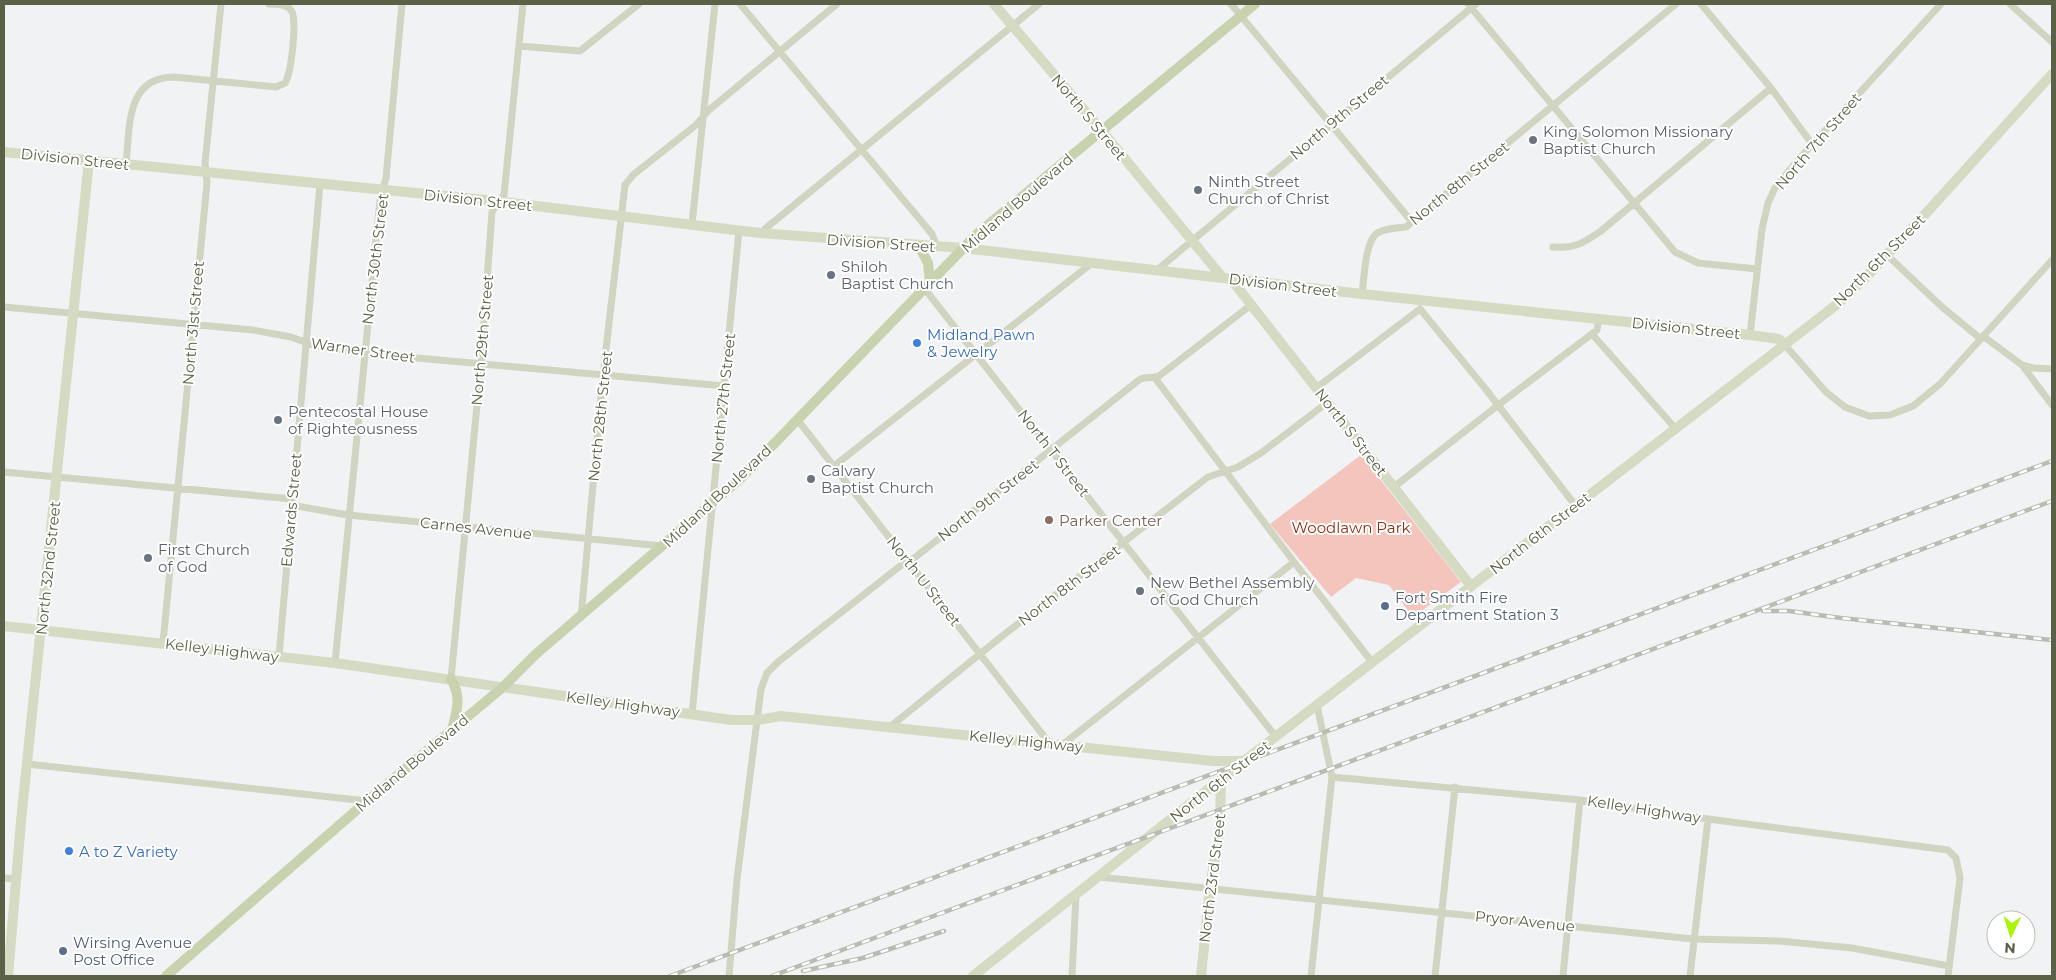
<svg xmlns="http://www.w3.org/2000/svg" width="2056" height="980" font-family="Montserrat,sans-serif">
	<style>
		.green { fill: #f3c5bd }
		.lines { fill: none; stroke-linecap: round; stroke-linejoin: round }
		.street { stroke: #d0d4c1; stroke-width: 7 }
		.secondary { stroke: #d5dbc3; stroke-width: 10 }
		.primary { stroke: #c9d2af; stroke-width: 10 }
		.rail-casing { stroke: #b9bcb3; stroke-width: 4.5 }
		.rail { stroke: #fff; stroke-width: 2.5; stroke-dasharray: 8; stroke-linecap: butt }
		.worship-dot { fill: #6b7280; stroke: #fff; stroke-width: 2 }
		.shop-dot { fill: #3f7fe0; stroke: #fff; stroke-width: 2 }
		.education-dot { fill: #8d6e63; stroke: #fff; stroke-width: 2 }
		.service-dot { fill: #5c6f8a; stroke: #fff; stroke-width: 2 }
		.labels { text-anchor: middle; dominant-baseline: central; stroke-width: 4; stroke-linejoin: round; paint-order: stroke }
		.street-label { font-size: 15px; fill: #5b6147; stroke: #fff }
		.worship-label { font-size: 15px; fill: #5b616d; stroke: #fff; text-anchor: start }
		.shop-label { font-size: 15px; fill: #366cbe; stroke: #fff; text-anchor: start }
		.education-label { font-size: 15px; fill: #785e54; stroke: #fff; text-anchor: start }
		.park-label { font-size: 15px; fill: #8a2f10; stroke: #fff }
		.service-label { font-size: 15px; fill: #4e5e75; stroke: #fff; text-anchor: start }
	</style>
	<rect width="100%" height="100%" fill="#f1f2f4"/>
	<path class="green" d="M1361,455L1461,582L1413,617L1389,585L1356,578L1331,597L1270,524Z"/>
	<g class="lines">
		<path class="street" d="M740,4L932,234L937,247
			M1231,4L1412,222
			M1468,4L1675,252L1698,263L1757,269
			M1701,4L1771,88L1812,144
			M2010,4L2052,42
			M519,46L580,51L639,4
			M126,164C130,129 125,77 174,77L276,87L285,83C291,74 298,18 291,10C286,4 277,4 269,4
			M692,224L715,4
			M760,233L1039,4
			M1553,247C1575,249 1583,243 1601,231L1771,88
			M1887,255L1942,307L1981,339
			M1157,270L1476,4
			M924,288L1276,737
			M1362,294C1364,280 1365,243 1376,234C1384,228 1397,228 1406,227L1676,4
			M4,307L253,330L291,337L313,345L352,352L724,386
			M1420,309L1484,387L1575,505
			M1592,334L1675,428
			M1750,335L1762,229L1768,203L1775,188L1798,160L1941,4
			M1983,336L2022,365L2052,405
			M1785,345L1826,392L1845,407L1869,416L1890,415L1913,406L1940,384L2052,260
			M2022,365L2033,368L2052,369
			M1155,378L1294,562L1372,662
			M1316,388L1420,309
			M797,419L1050,744
			M834,466L1092,263
			M4,472L292,499
			M1394,487L1497,406L1597,330L1599,318
			M291,505L348,515L662,546
			M581,617L603,375L625,185L633,175L696,125L709,110L837,4
			M163,643L207,183L205,163L221,4
			M279,656L320,184
			M335,663L380,200L386,178L402,4
			M451,679L481,363L492,212L504,195L523,4
			M692,714L739,231
			M891,726L1001,637L1208,477L1238,467L1261,453L1328,402
			M1062,745L1294,562
			M27,764L367,801
			M1332,777L1580,800L1708,819L1948,850L1956,858L1960,878L1948,976
			M1099,877L1693,939L1779,941L1852,948L1949,966
			M4,878L16,879
			M729,976L737,879L761,689L767,673L778,662L904,563L913,559L1139,380C1146,376 1153,379 1159,376L1251,305
			M1072,976L1076,895
			M1311,976L1332,777L1317,705
			M1435,976L1455,787
			M1563,976L1580,800
			M1690,976L1708,819"/>
		<path class="secondary" d="M994,4L1102,131L1222,277
			M4,152L486,200L760,233L963,248L1362,294L1750,335L1779,339L1785,345
			M1231,279L1471,586
			M4,626L335,663L731,720H758L781,716L1213,761H1244
			M8,976L21,821L89,160
			M973,976L1244,761L1840,302L1868,275L1929,210L2052,74
			M1201,976L1210,888L1220,826L1221,780"/>
		<path class="primary" d="M919,246L928,263L930,283
			M451,679C462,698 457,709 452,730
			M166,976L367,801L503,687L536,654L740,479L978,233L1255,4"/>
		<g class="rail-casing">
			<path id="rail" d="M1763,611H1789L1841,618L2052,640
				M803,971L863,958L944,931
				M670,976L2052,461
				M772,976L2052,501"/>
		</g>
		<use href="#rail" class="rail"/>
	</g>
	<g class="worship-dot">
		<circle cx="1533" cy="140" r="5"/>
		<circle cx="1198" cy="190" r="5"/>
		<circle cx="831" cy="275" r="5"/>
		<circle cx="278" cy="420" r="5"/>
		<circle cx="811" cy="479" r="5"/>
		<circle cx="148" cy="558" r="5"/>
		<circle cx="1140" cy="591" r="5"/>
	</g>
	<g class="shop-dot">
		<circle cx="917" cy="343" r="5"/>
		<circle cx="69" cy="851" r="5"/>
	</g>
	<circle class="education-dot" cx="1049" cy="520" r="5"/>
	<g class="service-dot">
		<circle cx="1385" cy="606" r="5"/>
		<circle cx="63" cy="951" r="5"/>
	</g>
	<g class="labels">
		<g class="street-label">
			<text transform="translate(1089 117) rotate(50)">North S Street</text>
			<text transform="translate(1339 117) rotate(-40)">North 9th Street</text>
			<text transform="translate(1818 141) rotate(-49)">North 7th Street</text>
			<text transform="translate(75 159) rotate(6)">Division Street</text>
			<text transform="translate(1459 183) rotate(-39)">North 8th Street</text>
			<text transform="translate(478 200) rotate(6)">Division Street</text>
			<text transform="translate(1017 203) rotate(-41)">Midland Boulevard</text>
			<text transform="translate(881 243) rotate(4)">Division Street</text>
			<text transform="translate(375 259) rotate(-83)">North 30th Street</text>
			<text transform="translate(1879 260) rotate(-45)">North 6th Street</text>
			<text transform="translate(1283 285) rotate(7)">Division Street</text>
			<text transform="translate(193 323) rotate(-85)">North 31st Street</text>
			<text transform="translate(1686 328) rotate(6)">Division Street</text>
			<text transform="translate(482 340) rotate(-85)">North 29th Street</text>
			<text transform="translate(363 350) rotate(8)">Warner Street</text>
			<text transform="translate(723 398) rotate(-84)">North 27th Street</text>
			<text transform="translate(600 416) rotate(-84)">North 28th Street</text>
			<text transform="translate(1351 432) rotate(52)">North S Street</text>
			<text transform="translate(1054 453) rotate(52)">North T Street</text>
			<text transform="translate(717 496) rotate(-43)">Midland Boulevard</text>
			<text transform="translate(988 500) rotate(-38)">North 9th Street</text>
			<text transform="translate(291 510) rotate(-85)">Edwards Street</text>
			<text transform="translate(476 528) rotate(6)">Carnes Avenue</text>
			<text transform="translate(1540 533) rotate(-38)">North 6th Street</text>
			<text transform="translate(48 568) rotate(-84)">North 32nd Street</text>
			<text transform="translate(924 581) rotate(52)">North U Street</text>
			<text transform="translate(1069 585) rotate(-37)">North 8th Street</text>
			<text transform="translate(222 650) rotate(7)">Kelley Highway</text>
			<text transform="translate(623 704) rotate(8)">Kelley Highway</text>
			<text transform="translate(1026 741) rotate(6)">Kelley Highway</text>
			<text transform="translate(412 763) rotate(-40)">Midland Boulevard</text>
			<text transform="translate(1220 781) rotate(-38)">North 6th Street</text>
			<text transform="translate(1644 809) rotate(9)">Kelley Highway</text>
			<text transform="translate(1212 878) rotate(-83)">North 23rd Street</text>
			<text transform="translate(1525 921) rotate(6)">Pryor Avenue</text>
		</g>
		<g class="worship-label">
			<text x="1543" y="131">King Solomon Missionary<tspan x="1543" dy="17">Baptist Church</tspan></text>
			<text x="1208" y="181">Ninth Street<tspan x="1208" dy="17">Church of Christ</tspan></text>
			<text x="841" y="266">Shiloh<tspan x="841" dy="17">Baptist Church</tspan></text>
			<text x="288" y="411">Pentecostal House<tspan x="288" dy="17">of Righteousness</tspan></text>
			<text x="821" y="470">Calvary<tspan x="821" dy="17">Baptist Church</tspan></text>
			<text x="158" y="549">First Church<tspan x="158" dy="17">of God</tspan></text>
			<text x="1150" y="582">New Bethel Assembly<tspan x="1150" dy="17">of God Church</tspan></text>
		</g>
		<g class="shop-label">
			<text x="927" y="334">Midland Pawn<tspan x="927" dy="17">&amp; Jewelry</tspan></text>
			<text x="79" y="851">A to Z Variety</text>
		</g>
		<g class="education-label">
			<text x="1059" y="520">Parker Center</text>
		</g>
		<g class="park-label">
			<text x="1351" y="527">Woodlawn Park</text>
		</g>
		<g class="service-label">
			<text x="1395" y="597">Fort Smith Fire<tspan x="1395" dy="17">Department Station 3</tspan></text>
			<text x="73" y="942">Wirsing Avenue<tspan x="73" dy="17">Post Office</tspan></text>
		</g>
	</g>
	<rect width="2056" height="980" fill="none" stroke="#5b6147" stroke-width="10"/>
	<g transform="translate(2011 935) rotate(184)"><circle r="24" fill="#ffffff" stroke="#bdc0b5"/>
	<path d="M0-4L9 19L0 12L-9 19Z" fill="#abf50a"/>
	<text y="-8" font-size="14" font-weight="bold" text-anchor="middle" fill="#5b6147">N</text>
	</g>
</svg>
